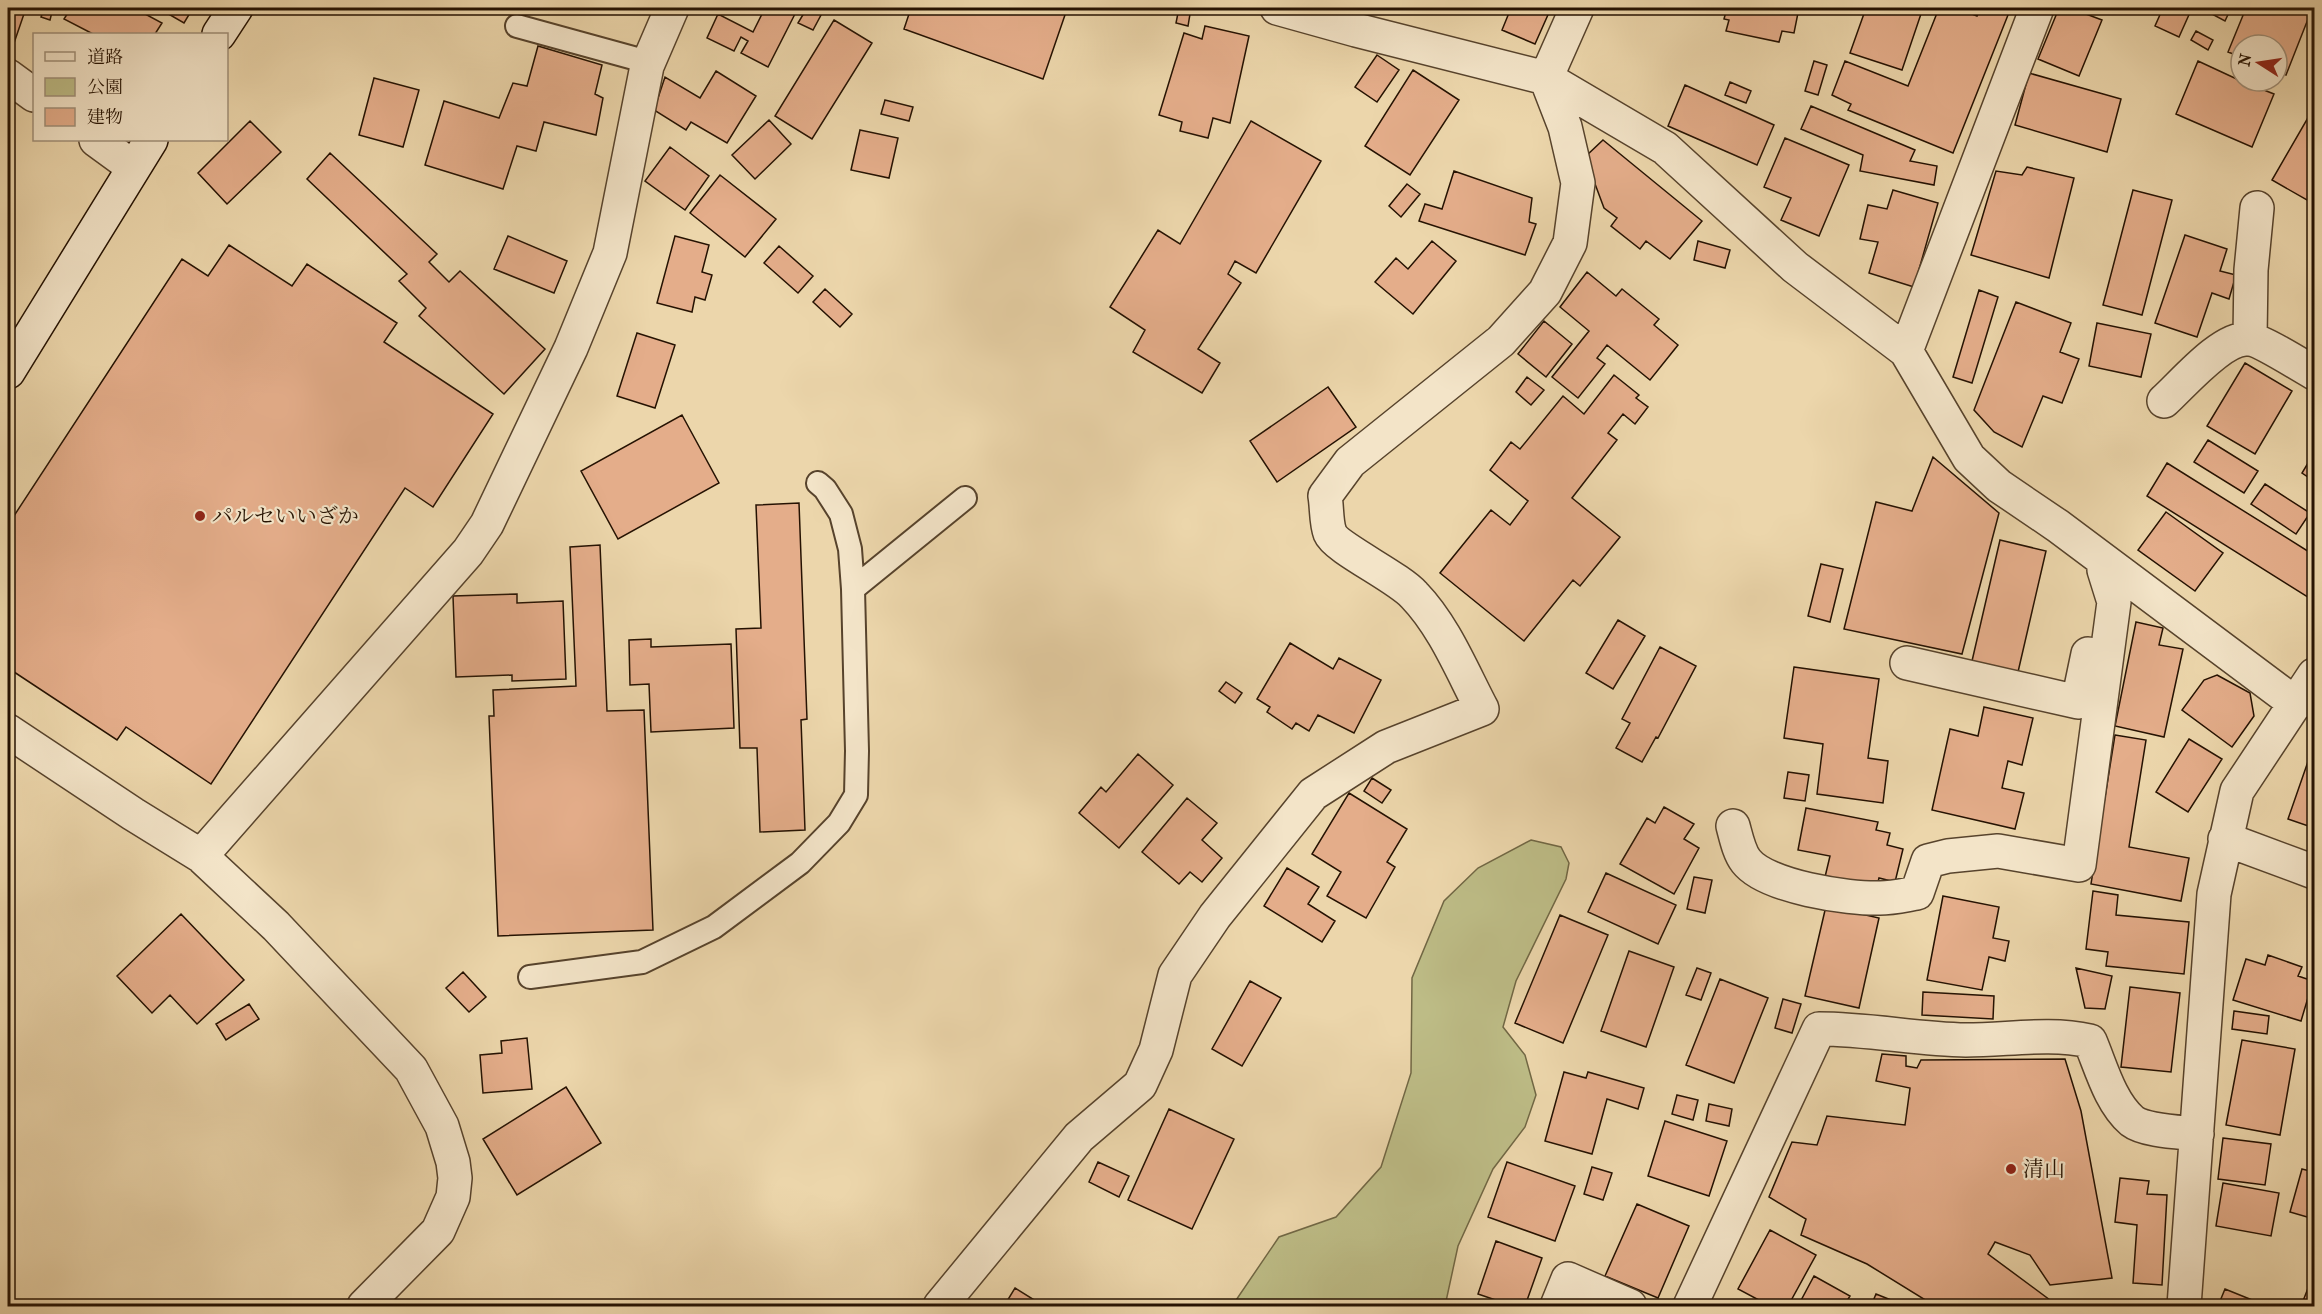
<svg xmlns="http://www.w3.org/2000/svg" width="2322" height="1314" font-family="'IM FELL French Canon','Noto Serif JP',serif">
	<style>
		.green { fill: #bdbc86; stroke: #716744; stroke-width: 1.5 }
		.building { fill: #e4ad8a; stroke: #251202; stroke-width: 1.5 }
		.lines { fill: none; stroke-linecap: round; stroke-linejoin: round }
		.lane-casing { stroke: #57432c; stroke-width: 26 }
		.street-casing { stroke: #57432c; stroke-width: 36 }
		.secondary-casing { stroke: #251202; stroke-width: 36 }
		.lane { stroke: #f3e4c8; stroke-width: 22 }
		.street { stroke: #f3e4c8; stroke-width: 33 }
		.secondary { stroke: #f3e4c8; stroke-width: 33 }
		.poi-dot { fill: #8f2418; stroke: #f3e4c8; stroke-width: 2 }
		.labels { text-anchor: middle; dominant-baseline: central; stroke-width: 4.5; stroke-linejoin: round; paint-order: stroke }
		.poi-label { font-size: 21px; fill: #251202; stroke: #f3e4c8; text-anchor: start }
	</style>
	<rect width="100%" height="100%" fill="#ecd6ab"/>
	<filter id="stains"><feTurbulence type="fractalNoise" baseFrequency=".00333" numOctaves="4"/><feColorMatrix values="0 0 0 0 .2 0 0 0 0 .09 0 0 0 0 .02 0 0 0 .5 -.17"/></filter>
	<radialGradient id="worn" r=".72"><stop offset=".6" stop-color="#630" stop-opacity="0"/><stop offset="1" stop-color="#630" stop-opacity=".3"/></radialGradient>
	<path class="green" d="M1531,840L1561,847L1569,863L1566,879L1516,981L1503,1027L1525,1055L1536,1095L1525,1127L1493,1169L1458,1246L1445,1306H1232L1279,1237L1336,1217L1381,1167L1411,1073L1412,978L1444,901L1478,868Z"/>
	<path class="building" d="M8,8H26L13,46L8,44Z
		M44,8H53L50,20L41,17Z
		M71,8H134L162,23L155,34H93L64,19Z
		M158,8H193L184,23Z
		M765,8H798L768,67L741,53L748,41L741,37L734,51L707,38L718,14L753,32Z
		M807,8L821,15L813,30L798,23Z
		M911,8H1052L1066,12L1043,79L904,29Z
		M1179,8H1191L1188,26L1176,23Z
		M1511,8H1551L1535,44L1502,30Z
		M1727,8H1799L1794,33L1782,31L1779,42L1726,31L1729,20L1724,19Z
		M1866,8H1923L1902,70L1850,53Z
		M1939,8H1957L1977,16L1981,8H2004L2010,10L1953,153L1848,110L1851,104L1832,95L1845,61L1908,86Z
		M2059,8H2070L2102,20L2079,76L2038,59Z
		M2163,8H2192L2179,37L2155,26Z
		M2210,8H2231L2225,21L2208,12Z
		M2246,8H2294L2310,14L2286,75L2277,71V45H2241V57L2228,52Z
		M834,20L872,43L812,139L775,116Z
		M1205,26L1249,36L1230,123L1213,118L1208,138L1180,131L1182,122L1159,115L1184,33L1202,39Z
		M2196,31L2213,40L2208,50L2191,40Z
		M538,46L602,65L595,94L603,98L596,135L544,122L536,151L517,146L503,189L425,165L444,101L499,118L513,83L527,86Z
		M1377,55L1399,70L1377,102L1355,87Z
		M1814,61L1827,65L1818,95L1805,91Z
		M2198,61L2241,81L2274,94L2252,147L2176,114Z
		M1413,70L1459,100L1410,175L1365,146Z
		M716,71L756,96L727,143L691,122L686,130L654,110L665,77L700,98Z
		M2029,73L2121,99L2107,152L2015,125Z
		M374,78L419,90L403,147L359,135Z
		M1730,82L1751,91L1746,103L1725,95Z
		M1685,85L1774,125L1757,165L1668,126Z
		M885,100L913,107L909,121L881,114Z
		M1811,106L1915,150L1910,161L1937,166L1934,185L1860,171L1863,155L1801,129Z
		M2313,109L2314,110V204L2272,180Z
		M769,120L791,144L755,179L732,155Z
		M250,121L281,152L227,204L198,173Z
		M1251,121L1321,161L1256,273L1235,261L1228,274L1241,283L1198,349L1220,363L1202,393L1133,352L1145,330L1110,307L1158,230L1180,244Z
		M860,130L898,138L889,178L851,170Z
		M1785,138L1849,165L1819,236L1781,220L1791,198L1764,187Z
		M1603,140L1702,221L1670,259L1646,241L1640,249L1611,226L1617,218L1604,208L1585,157Z
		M670,147L709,176L685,210L645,181Z
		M330,153L437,254L429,262L449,282L460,271L545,349L504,394L419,316L426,308L399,281L407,274L307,179Z
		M2027,167L2074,178L2049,278L1971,255L1996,171L2022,175Z
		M1454,171L1532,198L1529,222L1536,224L1525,255L1419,221L1425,204L1442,209Z
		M720,175L776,219L745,257L690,213Z
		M1407,184L1420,194L1401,217L1389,206Z
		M1893,190L1938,203L1914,287L1869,273L1878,242L1860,239L1868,205L1887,209Z
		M2133,190L2172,200L2142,315L2103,305Z
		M2185,235L2227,249L2220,271L2236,275L2229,299L2212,293L2197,337L2155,323Z
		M508,236L567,261L554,293L494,269Z
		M675,236L709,245L702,272L712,275L705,300L695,297L692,312L657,303Z
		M1432,241L1456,261L1413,314L1375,282L1396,258L1408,269Z
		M1698,241L1730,250L1725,268L1694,260Z
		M229,245L292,286L307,264L397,323L384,342L493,414L433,507L405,488L211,784L126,727L117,740L8,668V525L182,259L208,276Z
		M779,246L813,276L798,293L764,263Z
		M1587,272L1616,296L1622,289L1659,319L1654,325L1678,345L1650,380L1607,345L1597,358L1605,364L1578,398L1552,377L1589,331L1560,307Z
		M825,289L852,314L840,327L813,302Z
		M1979,290L1998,297L1972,383L1953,377Z
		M2016,302L2071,323L2060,352L2079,359L2062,403L2043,396L2022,447L1994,432L1974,410Z
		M1544,321L1572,344L1546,377L1518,354Z
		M2097,323L2151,334L2141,377L2089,366Z
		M637,333L675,345L655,408L617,396Z
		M2245,363L2292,391L2255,454L2207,426Z
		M1614,375L1639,395L1636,398L1648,407L1635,424L1623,414L1608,433L1617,440L1572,498L1620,537L1580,586L1573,580L1524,641L1440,573L1491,510L1510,525L1528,501L1490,470L1511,442L1520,449L1563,396L1584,414Z
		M1527,377L1544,390L1531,405L1516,392Z
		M1328,387L1356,427L1277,482L1250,441Z
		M682,415L719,483L618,539L581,471Z
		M2208,440L2258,471L2244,493L2194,462Z
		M2314,453V481L2302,473Z
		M1933,457L1999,513L1962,654L1844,629L1876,502L1912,511Z
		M2167,463L2314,555V601L2147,496Z
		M2265,484L2310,513L2296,534L2251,504Z
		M799,503L807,719L801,720L805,830L760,832L757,748H740L736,629L761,628L756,505Z
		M2166,512L2223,553L2195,591L2138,550Z
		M2000,540L2046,551L2018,672L1972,661Z
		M600,545L607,711L644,710L653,930L498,936L489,716H494L493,690L576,686L570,547Z
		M1821,564L1843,569L1830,622L1808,616Z
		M517,594V603L563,601L566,679L512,681V675L456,677L453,596Z
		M1618,620L1645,636L1613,689L1586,673Z
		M2136,622L2163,628L2159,645L2183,649L2164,737L2115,726Z
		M651,639V647L731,644L734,728L651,732L649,684L630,685L629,640Z
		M1290,643L1333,669L1339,658L1381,680L1354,733L1318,715L1309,731L1296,723L1292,729L1267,712L1270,707L1257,699Z
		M1660,647L1696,666L1658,738L1656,737L1642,762L1616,748L1630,723L1622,719Z
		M1794,667L1879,679L1868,758L1888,761L1883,803L1817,794L1823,744L1784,738Z
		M2217,675L2250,693L2254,716L2232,747L2182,710L2204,680Z
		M1226,682L1242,693L1235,703L1219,691Z
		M1984,707L2033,718L2022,765L2008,761L2002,788L2024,793L2015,829L1932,810L1950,729L1978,736Z
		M2115,735L2146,740L2129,847L2189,858L2181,901L2091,884Z
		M2189,739L2222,759L2188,812L2156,792Z
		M2312,750L2314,751V828L2288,819Z
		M1138,754L1173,785L1119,848L1079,813L1101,787L1106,792Z
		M1788,772L1809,775L1805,801L1784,798Z
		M1372,778L1391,790L1382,803L1364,791Z
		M1349,793L1407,829L1387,862L1395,867L1366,918L1327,896L1341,872L1312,854Z
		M1187,798L1217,823L1202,840L1222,858L1202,882L1190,872L1179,884L1142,852Z
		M1664,807L1694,824L1684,839L1699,848L1674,894L1620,864L1647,818L1655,823Z
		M1806,808L1878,822L1876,830L1890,833L1887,845L1903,849L1895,882L1879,878L1876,890L1825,877L1830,856L1798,850Z
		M1287,868L1319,887L1308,904L1335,921L1322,942L1264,906Z
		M1606,873L1676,905L1658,944L1588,912Z
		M1694,877L1712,880L1705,913L1687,909Z
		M2093,891L2118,895L2116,915L2189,922L2184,974L2106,966L2108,952L2086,949Z
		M1943,896L1999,907L1993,938L2009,941L2005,961L1989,957L1982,990L1927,980Z
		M1826,906L1879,918L1859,1008L1805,996Z
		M181,914L244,980L197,1024L170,995L152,1013L117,976Z
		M1560,915L1608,935L1563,1043L1515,1023Z
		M1629,951L1674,967L1646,1047L1601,1031Z
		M2268,955L2302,967L2298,976L2313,981L2301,1021L2233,1000L2246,959L2265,965Z
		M1697,968L1711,973L1701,1000L1686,995Z
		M2076,968L2112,976L2105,1009L2085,1008Z
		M463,972L486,997L469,1012L446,988Z
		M1720,979L1768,998L1734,1083L1686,1065Z
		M1250,981L1281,998L1242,1066L1212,1049Z
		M2130,987L2180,993L2171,1072L2121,1067Z
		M1923,992L1994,996L1993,1019L1922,1015Z
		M1783,999L1801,1004L1792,1033L1775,1028Z
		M249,1004L259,1019L226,1040L216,1024Z
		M2234,1011L2269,1016L2267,1034L2232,1029Z
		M2314,1016V1036L2309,1034Z
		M527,1038L532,1089L483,1093L480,1055L502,1053L501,1041Z
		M2242,1040L2295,1049L2280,1135L2226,1125Z
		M1882,1054L1906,1056V1066L1917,1068L1921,1060L2065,1059L2081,1111L2112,1278L2050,1285L2030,1255L1995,1242L1988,1254L2058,1306H1935L1867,1264L1801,1235L1806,1219L1769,1197L1792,1142L1817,1145L1827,1116L1905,1125L1910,1088L1876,1081Z
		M1564,1072L1586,1078L1588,1072L1644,1088L1638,1109L1607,1099L1592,1154L1545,1141Z
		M566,1087L601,1143L517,1195L483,1139Z
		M1677,1095L1698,1100L1693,1120L1672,1114Z
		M1709,1104L1732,1109L1729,1126L1706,1121Z
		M1169,1109L1234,1139L1192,1229L1128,1200Z
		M1665,1121L1727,1141L1709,1196L1648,1176Z
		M2223,1138L2271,1144L2265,1185L2218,1179Z
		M1098,1162L1129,1176L1119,1197L1089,1182Z
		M1507,1162L1575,1186L1555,1241L1488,1217Z
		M1592,1167L1612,1173L1603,1200L1584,1194Z
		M2302,1169L2314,1172V1219L2290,1212Z
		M2120,1178L2149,1181L2147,1194L2167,1195L2162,1285L2133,1283L2137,1225L2115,1222Z
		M2223,1183L2279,1193L2271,1236L2216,1226Z
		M1637,1204L1689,1226L1658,1298L1605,1276Z
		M1770,1230L1816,1255L1788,1306H1770L1738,1289Z
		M1496,1241L1542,1258L1525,1306H1513L1478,1294Z
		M2314,1273V1306H2301Z
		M1814,1276L1850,1296L1844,1306H1798Z
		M1015,1288L1044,1306H1004Z
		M2225,1289L2267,1306H2218Z
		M1876,1294L1906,1306H1871Z"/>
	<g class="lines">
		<g class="lane-casing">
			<path id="lane" d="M517,26L648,62
				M853,589L965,498
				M530,977L642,962L714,927L800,863L839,823L856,795L857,751L853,589L850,549L841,514L825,489L818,483"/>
		</g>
		<g class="street-casing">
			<path id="street" d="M1277,8L1356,30L1546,78L1665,148L1795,267L1906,351L1969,458L1999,486L2058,526L2296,704
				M8,76L34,95
				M96,140L133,167
				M2250,338L2251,270L2257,208
				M1906,351L2037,8
				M2164,401C2183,384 2222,337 2248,339C2259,339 2302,366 2314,373
				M1907,663L2078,702L2088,654
				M8,731L133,814L201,856L276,926L411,1069L442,1126L453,1162L455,1178L453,1197L438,1231L364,1306
				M1733,826C1736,837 1739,852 1746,861C1766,887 1848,899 1880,898C1892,898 1905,895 1917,893L1928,861L1948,856L1998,851L2079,865L2114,602L2104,570
				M2225,839L2314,872
				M201,856L468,552L487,524L571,348L610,253L647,66L672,8
				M940,1306L1079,1137L1140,1085L1156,1050L1175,975L1215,916L1313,794L1386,747L1482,709C1462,671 1444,626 1414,595C1398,577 1336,548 1330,533C1326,523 1327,507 1325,496L1350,462L1501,341L1545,292L1570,243L1578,183L1565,127L1546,78L1577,8
				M1557,1306L1568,1279L1630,1306
				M1690,1306L1819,1029C1868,1029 1917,1039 1966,1040C2008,1040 2049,1032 2090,1041C2101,1067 2110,1102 2132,1121C2145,1131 2180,1132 2197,1134
				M2184,1306L2214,894L2237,791L2314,675"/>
		</g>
		<g class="secondary-casing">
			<path id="secondary" d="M219,34L236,8
				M8,372L151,140"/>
		</g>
		<use href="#lane" class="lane"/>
		<use href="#street" class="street"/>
		<use href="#secondary" class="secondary"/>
	</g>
	<g class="poi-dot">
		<circle cx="200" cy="516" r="6"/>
		<circle cx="2011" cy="1169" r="6"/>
	</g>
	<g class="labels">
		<g class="poi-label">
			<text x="212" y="516">パルセいいざか</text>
			<text x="2023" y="1169">清山</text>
		</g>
	</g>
	<rect width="2322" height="1314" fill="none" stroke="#ecd6ab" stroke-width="30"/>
	<rect x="9" y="9" width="2304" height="1296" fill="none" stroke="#251202" stroke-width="3"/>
	<rect x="15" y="15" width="2292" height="1284" fill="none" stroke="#251202" stroke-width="1.5"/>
	<rect x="33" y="33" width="195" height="108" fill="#f3e4c8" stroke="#a19079" stroke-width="1.5"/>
	<rect x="45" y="52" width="30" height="9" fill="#f3e4c8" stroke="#a19079" stroke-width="1.5"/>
	<text x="87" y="63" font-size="18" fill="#251202">道路</text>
	<rect x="45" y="78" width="30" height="18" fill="#bdbc86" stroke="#a19079" stroke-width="1.5"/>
	<text x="87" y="93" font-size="18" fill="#251202">公園</text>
	<rect x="45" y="108" width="30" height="18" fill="#e4ad8a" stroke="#a19079" stroke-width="1.5"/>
	<text x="87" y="123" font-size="18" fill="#251202">建物</text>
	<g transform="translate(2259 63) rotate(282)"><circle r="28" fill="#f3e4c8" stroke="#a19079" stroke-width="1.5"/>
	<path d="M0-4.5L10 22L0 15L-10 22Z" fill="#8f2418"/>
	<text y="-9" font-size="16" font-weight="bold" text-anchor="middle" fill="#251202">N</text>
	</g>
	<rect width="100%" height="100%" filter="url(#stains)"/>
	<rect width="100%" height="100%" fill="url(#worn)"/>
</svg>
